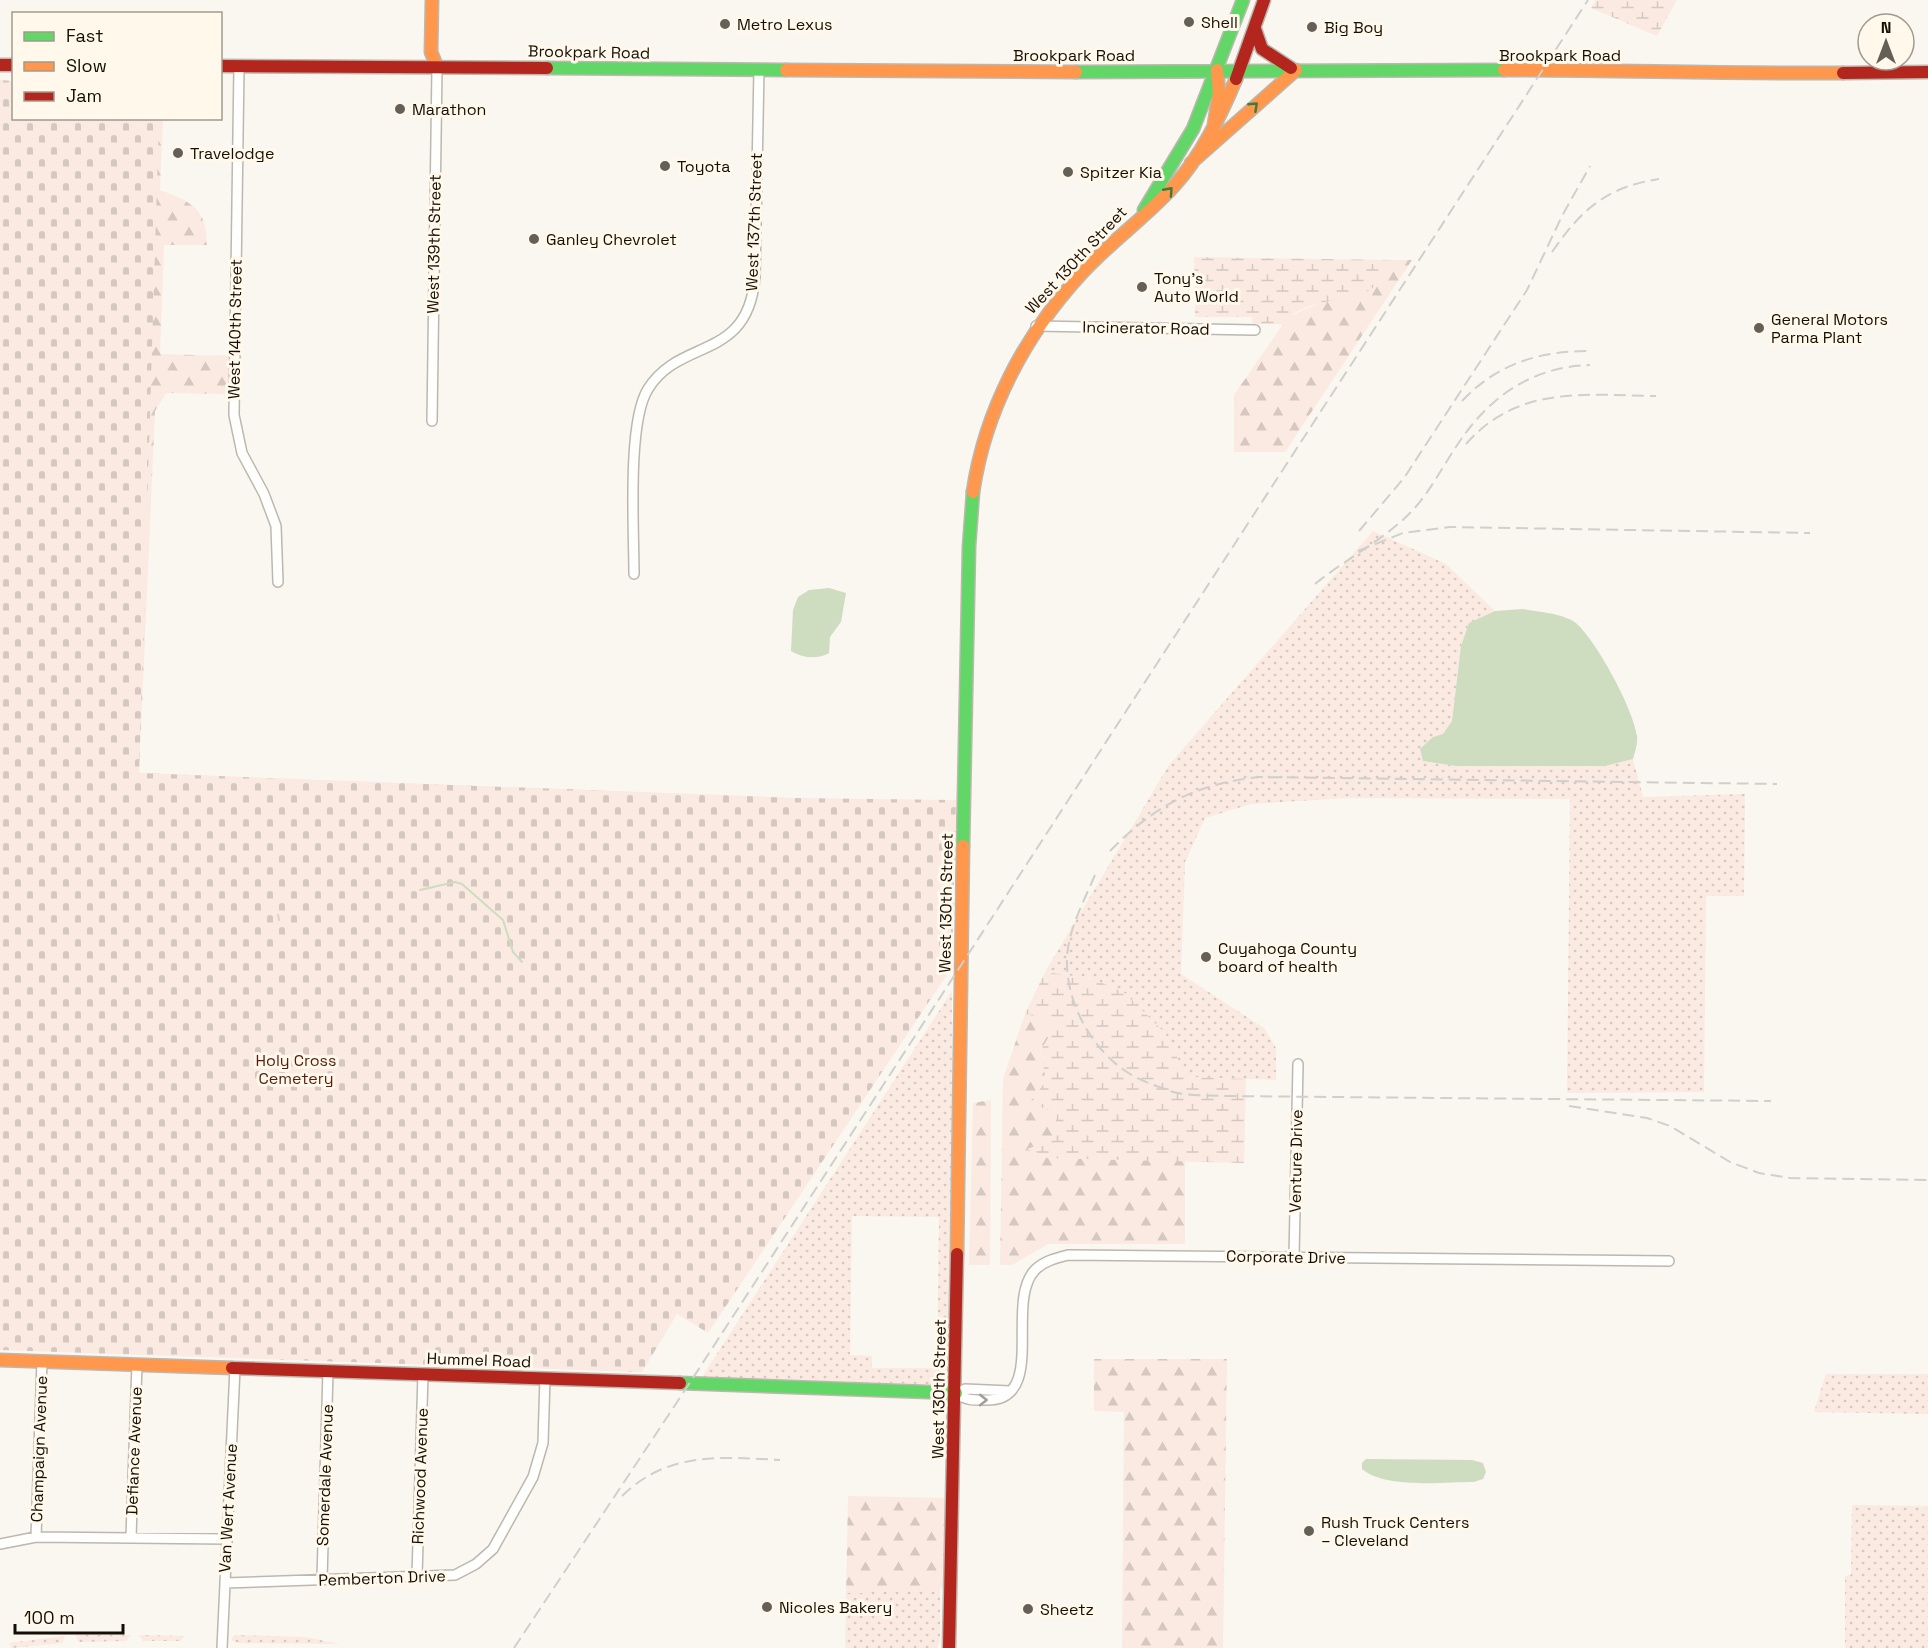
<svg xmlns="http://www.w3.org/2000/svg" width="1928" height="1648" font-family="'Space Grotesk',sans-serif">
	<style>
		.grass { fill: url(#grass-dots); fill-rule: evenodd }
		.forest { fill: url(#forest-firs) }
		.wetland { fill: url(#wetland-marsh) }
		.cemetery { fill: url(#cemetery-stones) }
		.water { fill: #cedcc0 }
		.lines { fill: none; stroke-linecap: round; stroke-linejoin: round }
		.stream { stroke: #cedcc0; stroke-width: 2 }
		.street-casing { stroke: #bcb8af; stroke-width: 12 }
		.fast-casing { stroke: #bcb8af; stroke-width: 15 }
		.slow-casing { stroke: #bcb8af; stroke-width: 15 }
		.jam-casing { stroke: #bcb8af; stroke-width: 15 }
		.street { stroke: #fefefd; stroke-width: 9 }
		.fast { stroke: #63d668; stroke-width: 12 }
		.slow { stroke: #ff974d; stroke-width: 12 }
		.jam { stroke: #b3261e; stroke-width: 12 }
		.rail { stroke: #d0cfcc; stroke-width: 2; stroke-dasharray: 12 6; stroke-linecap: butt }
		.oneway { stroke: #3f7c3b }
		.oneway2 { stroke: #a09e99 }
		.poi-dot { fill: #646057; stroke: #fff8eb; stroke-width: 2 }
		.labels { text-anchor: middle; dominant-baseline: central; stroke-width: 6; stroke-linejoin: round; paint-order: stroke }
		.poi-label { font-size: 16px; fill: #140e04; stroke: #fff8eb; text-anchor: start }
		.street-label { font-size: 16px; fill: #140e04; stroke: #fff8eb }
		.park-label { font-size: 16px; fill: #541e10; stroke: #fff8eb }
	</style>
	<defs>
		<pattern id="grass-dots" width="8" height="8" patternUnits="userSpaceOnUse" patternTransform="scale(1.5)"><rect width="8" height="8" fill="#faeae2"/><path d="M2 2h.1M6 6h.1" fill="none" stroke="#d5c8c0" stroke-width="1.8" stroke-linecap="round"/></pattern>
		<pattern id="forest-firs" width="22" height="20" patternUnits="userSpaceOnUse" patternTransform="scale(1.5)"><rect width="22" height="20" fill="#faeae2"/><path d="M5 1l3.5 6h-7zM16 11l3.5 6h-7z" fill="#d5c8c0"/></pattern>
		<pattern id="wetland-marsh" width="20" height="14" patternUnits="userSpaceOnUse" patternTransform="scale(1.5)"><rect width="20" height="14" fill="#faeae2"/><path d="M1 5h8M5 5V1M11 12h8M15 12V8" fill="none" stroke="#d5c8c0"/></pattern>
		<pattern id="cemetery-stones" width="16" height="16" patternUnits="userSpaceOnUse" patternTransform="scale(1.5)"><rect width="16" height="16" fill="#faeae2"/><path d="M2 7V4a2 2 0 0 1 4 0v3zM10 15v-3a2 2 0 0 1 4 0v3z" fill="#d5c8c0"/></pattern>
	</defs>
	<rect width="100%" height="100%" fill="#faf7f0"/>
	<path class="grass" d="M1373,531L1446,564L1495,611L1469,623L1461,646L1452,721L1443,734L1433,737L1423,761L1456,766H1605L1633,759L1643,797L1745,794L1744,896H1706L1704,1092L1567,1093L1570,799L1347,798L1251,804L1205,818L1185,862L1181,974L1264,1028L1276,1048V1080L1186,1077L1165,1033L1093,979L1045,972L1169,765Z
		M952,991L951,1385L702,1377ZM852,1216L939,1217L937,1368H872V1356L850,1355Z
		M1826,1374H1928V1414L1814,1412Z
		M1852,1505L1928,1506V1648H1845V1576L1851,1575Z
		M940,1586V1641L937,1648H845L846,1593H862L869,1589H935Z
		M131,1635L126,1641L78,1642L76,1635Z
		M139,1635L184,1636L181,1641H143Z
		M234,1635L305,1637L340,1644L238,1643L231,1640Z
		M65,1636L62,1643L12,1648L9,1643Z"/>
	<path class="forest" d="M163,118L160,190C192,202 207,209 207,245H164L160,354L230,356L229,394L166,393L155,411L139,773L794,798L123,794L130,119Z
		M1392,260H1412L1285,452H1234V395L1288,317L1319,303L1371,289Z
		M1025,1014L1059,1021L1041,1050L1046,1081L1030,1103L1057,1113L1053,1141L1028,1149L1048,1158L1185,1161V1244H1048L1012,1265H1000L1003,1079Z
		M991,1100L990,1265H969L973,1103Z
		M1094,1359H1227L1223,1648H1122L1124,1412L1094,1411Z
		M848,1496L948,1498L946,1587L935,1589H869L862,1593H846Z"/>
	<path class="wetland" d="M1596,0H1677L1657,36L1591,8Z
		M1194,258V257L1392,260C1386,268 1378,285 1370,290C1345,303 1302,298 1283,324H1253L1252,317H1195Z
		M1045,972L1093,979L1125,993L1165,1033L1187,1077L1246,1079L1244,1163L1048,1158L1027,1149L1053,1140L1057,1113L1029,1103L1046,1081L1041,1050L1058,1021L1025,1014Z"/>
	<path class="cemetery" d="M0,80L13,81L14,118L159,119L139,773L794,798L956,800L952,967L708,1333L677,1314L642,1372L0,1350Z"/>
	<path class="water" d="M829,588L846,593L841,622L830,637L829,653C817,660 803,658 791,651L793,610L798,597L809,590Z
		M1523,609C1538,612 1563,613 1576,623C1597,642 1633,708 1637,736C1638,743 1635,752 1633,759L1605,766H1456L1423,761L1420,749L1433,737L1443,734L1452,721L1461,646L1469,623L1495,611Z
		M1366,1459L1472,1460L1483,1463L1486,1472L1483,1479L1474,1482C1443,1482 1386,1489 1362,1469V1463Z"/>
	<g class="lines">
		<path class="stream" d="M420,890L455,882L462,884L503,920L513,952L522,962
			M278,915L279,920"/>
		<g class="street-casing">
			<path id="street" d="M239,66L234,415L242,453L264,494L276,526L278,582
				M1036,326L1255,330
				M432,421L437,67
				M634,574C634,531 627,422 648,389C680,337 748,362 755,277L759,69
				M1294,1257L1298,1064
				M1010,1391L965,1389L956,1393C966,1401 974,1400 987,1400C1048,1400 1004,1302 1035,1270C1044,1261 1056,1258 1068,1255L1669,1261
				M36,1537L42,1361
				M131,1537L137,1364
				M0,1544L36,1537L227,1539
				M417,1577L423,1374
				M322,1579L328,1371
				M225,1583L455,1575L476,1564L493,1549L533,1477L543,1443L545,1378
				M222,1648L235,1368"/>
		</g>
		<g class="fast-casing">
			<path id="fast" d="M547,68L786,70
				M1076,72L1504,70
				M1144,210L1193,129L1243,0
				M963,846L969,547L973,492
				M680,1383L956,1393"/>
		</g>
		<g class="slow-casing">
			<path id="slow" d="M432,0L431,52L437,67
				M786,70L1076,72
				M1504,70C1617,70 1730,74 1843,73
				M1214,125L1219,93L1217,70
				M1191,163L1296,70
				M973,492C985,410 1025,335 1081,274C1110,242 1145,218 1174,186C1201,156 1220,117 1236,79
				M957,1254L963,846
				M0,1360L232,1368"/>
		</g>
		<g class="jam-casing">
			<path id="jam" d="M1255,29L1262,49L1291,68
				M0,65H14
				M220,66L547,68
				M1843,73L1928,72
				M1236,79L1264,0
				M232,1368L680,1383
				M949,1648L957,1254"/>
		</g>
		<use href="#street" class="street"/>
		<use href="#fast" class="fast"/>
		<use href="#slow" class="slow"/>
		<use href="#jam" class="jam"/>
		<path class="rail" d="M1552,252C1581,210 1606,187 1659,179
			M1462,401C1498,363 1540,351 1590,351
			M1466,444C1518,385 1584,395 1656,396
			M1359,531L1404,478L1527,290L1562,216L1590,166
			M1358,551L1403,533L1450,527L1810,533
			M1315,584C1343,561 1386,538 1410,513C1428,495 1440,471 1454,450C1486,399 1529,367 1590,365
			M1110,851C1154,806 1195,784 1259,777L1777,784
			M1095,875C1084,901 1069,928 1067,957C1065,1002 1092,1051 1130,1074C1143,1082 1160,1087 1173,1092C1188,1096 1208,1095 1224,1096L1771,1101
			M1569,1106L1647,1118L1670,1126L1730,1162L1759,1173L1790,1178L1928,1180
			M622,1496C668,1451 721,1457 780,1460
			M514,1648L689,1384L1588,0"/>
	</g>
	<defs><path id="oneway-chevron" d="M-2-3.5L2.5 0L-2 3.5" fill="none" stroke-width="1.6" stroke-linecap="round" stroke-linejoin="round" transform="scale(1.5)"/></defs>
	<g class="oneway">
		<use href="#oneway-chevron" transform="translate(1254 106) rotate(-43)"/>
		<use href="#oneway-chevron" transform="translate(1169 191) rotate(-48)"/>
	</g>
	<use class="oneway2" href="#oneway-chevron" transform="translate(983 1400)"/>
	<g class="poi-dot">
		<circle cx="1189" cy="22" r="6"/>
		<circle cx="725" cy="24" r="6"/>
		<circle cx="1312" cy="27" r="6"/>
		<circle cx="400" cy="109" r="6"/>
		<circle cx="178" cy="153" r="6"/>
		<circle cx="665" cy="166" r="6"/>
		<circle cx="1068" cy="172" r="6"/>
		<circle cx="534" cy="239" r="6"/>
		<circle cx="1142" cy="287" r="6"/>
		<circle cx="1759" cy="328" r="6"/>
		<circle cx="1206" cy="957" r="6"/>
		<circle cx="1309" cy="1531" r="6"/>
		<circle cx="767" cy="1607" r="6"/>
		<circle cx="1028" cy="1609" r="6"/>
	</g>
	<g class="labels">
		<g class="poi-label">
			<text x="1201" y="22">Shell</text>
			<text x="737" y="24">Metro Lexus</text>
			<text x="1324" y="27">Big Boy</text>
			<text x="412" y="109">Marathon</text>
			<text x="190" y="153">Travelodge</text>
			<text x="677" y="166">Toyota</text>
			<text x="1080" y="172">Spitzer Kia</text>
			<text x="546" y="239">Ganley Chevrolet</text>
			<text x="1154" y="278">Tony's<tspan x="1154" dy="18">Auto World</tspan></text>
			<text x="1771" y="319">General Motors<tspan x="1771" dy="18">Parma Plant</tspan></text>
			<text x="1218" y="948">Cuyahoga County<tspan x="1218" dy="18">board of health</tspan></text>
			<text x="1321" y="1522">Rush Truck Centers<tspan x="1321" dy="18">– Cleveland</tspan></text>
			<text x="779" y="1607">Nicoles Bakery</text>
			<text x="1040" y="1609">Sheetz</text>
		</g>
		<g class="street-label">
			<text transform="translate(589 52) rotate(1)">Brookpark Road</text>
			<text x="1074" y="55">Brookpark Road</text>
			<text x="1560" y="55">Brookpark Road</text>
			<text transform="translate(754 222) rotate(-88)">West 137th Street</text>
			<text transform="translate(434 244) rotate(-89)">West 139th Street</text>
			<text transform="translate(1076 260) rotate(-47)">West 130th Street</text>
			<text transform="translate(1146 328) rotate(1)">Incinerator Road</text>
			<text transform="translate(235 329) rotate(-89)">West 140th Street</text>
			<text transform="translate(946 903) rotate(-89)">West 130th Street</text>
			<text transform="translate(1296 1161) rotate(-89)">Venture Drive</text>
			<text transform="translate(1286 1257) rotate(1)">Corporate Drive</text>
			<text transform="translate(479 1360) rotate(2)">Hummel Road</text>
			<text transform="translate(939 1389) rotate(-89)">West 130th Street</text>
			<text transform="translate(39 1449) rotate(-88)">Champaign Avenue</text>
			<text transform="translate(134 1451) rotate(-88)">Defiance Avenue</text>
			<text transform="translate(325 1475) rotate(-88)">Somerdale Avenue</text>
			<text transform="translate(420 1476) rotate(-88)">Richwood Avenue</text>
			<text transform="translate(228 1508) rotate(-87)">Van Wert Avenue</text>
			<text transform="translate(382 1578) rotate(-2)">Pemberton Drive</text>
		</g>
		<g class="park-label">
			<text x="296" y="1060">Holy Cross<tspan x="296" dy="18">Cemetery</tspan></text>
		</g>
	</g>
	<rect x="12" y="12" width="210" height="108" fill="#fff8eb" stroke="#a19a8f" stroke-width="1.5"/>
	<rect x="24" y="32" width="30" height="9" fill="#63d668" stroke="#a19a8f" stroke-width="1.5"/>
	<text x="66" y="42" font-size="18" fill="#140e04">Fast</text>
	<rect x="24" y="62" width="30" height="9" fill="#ff974d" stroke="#a19a8f" stroke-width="1.5"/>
	<text x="66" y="72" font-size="18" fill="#140e04">Slow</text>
	<rect x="24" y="92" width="30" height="9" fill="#b3261e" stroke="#a19a8f" stroke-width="1.5"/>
	<text x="66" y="102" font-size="18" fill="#140e04">Jam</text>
	<g transform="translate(1886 42)"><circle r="28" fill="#fff8eb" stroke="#a19a8f" stroke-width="1.5"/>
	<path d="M0-4.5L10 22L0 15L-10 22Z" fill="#646057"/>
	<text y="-9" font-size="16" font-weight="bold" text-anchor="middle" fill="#140e04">N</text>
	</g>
	<path d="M15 1624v9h108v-9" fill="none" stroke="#140e04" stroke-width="3"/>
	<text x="24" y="1624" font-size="18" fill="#140e04" stroke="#fff8eb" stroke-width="4.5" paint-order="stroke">100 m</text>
</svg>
